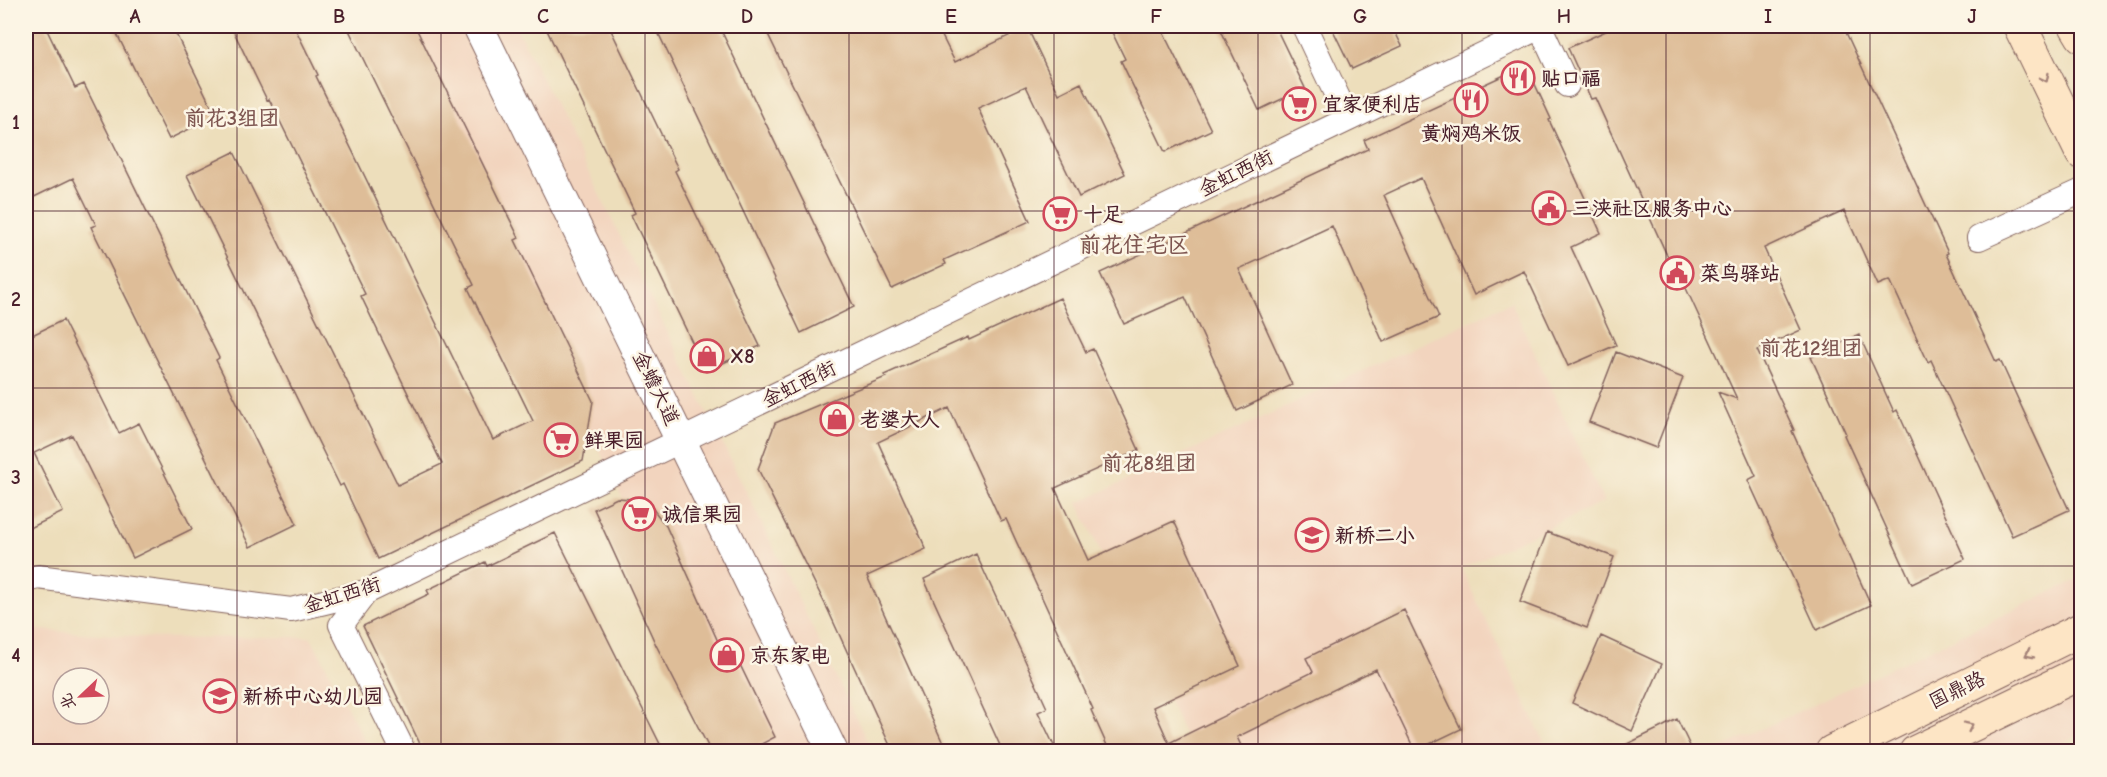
<svg xmlns="http://www.w3.org/2000/svg" width="2107" height="777" font-family="'Comic Neue','LXGW WenKai TC',sans-serif">
	<style>
		.built { fill: #f2d4be; fill-rule: evenodd }
		.building { fill: #debd98 }
		.lines { fill: none; stroke-linecap: round; stroke-linejoin: round }
		.minor-casing { stroke: #83625d; stroke-width: 26 }
		.tertiary-casing { stroke: #83625d; stroke-width: 32 }
		.secondary-casing { stroke: #83625d; stroke-width: 35 }
		.minor { stroke: #fff; stroke-width: 24 }
		.tertiary { stroke: #fff; stroke-width: 30 }
		.secondary { stroke: #fde5c5; stroke-width: 33 }
		.oneway { stroke: #a48278 }
		.grid { fill: none; stroke: #4a1f2b; stroke-width: 1.5; stroke-opacity: 0.55 }
		.labels { text-anchor: middle; dominant-baseline: central; stroke-width: 5; stroke-linejoin: round; paint-order: stroke }
		.poi-label { font-size: 20px; font-weight: bold; fill: #4a1f2b; stroke: #fcf5e5; text-anchor: start }
		.street-label { font-size: 20px; fill: #4a1f2b; stroke: #fcf5e5 }
		.neighbourhood-label { font-size: 21px; font-weight: bold; fill: #7e5651; stroke: #fcf5e5 }
		.quarter-label { font-size: 22px; font-weight: bold; fill: #7e5651; stroke: #fcf5e5 }
		.neatline { fill: none; stroke: #4a1f2b; stroke-width: 2 }
		.grid-label { font-size: 20px; text-anchor: middle; font-weight: bold; fill: #4a1f2b }
	</style>
	<rect width="100%" height="100%" fill="#fcf5e5"/>
	<filter id="ink" filterUnits="userSpaceOnUse"><feTurbulence type="fractalNoise" baseFrequency=".0167" numOctaves="2"/><feDisplacementMap in="SourceGraphic" scale="12" xChannelSelector="R" yChannelSelector="G"/><feConvolveMatrix kernelMatrix="1 2 1 2 8 2 1 2 1" color-interpolation-filters="sRGB"/></filter>
	<filter id="wash" filterUnits="userSpaceOnUse"><feTurbulence type="fractalNoise" baseFrequency=".008" numOctaves="4" result="noise"/><feDisplacementMap in="SourceGraphic" scale="24" xChannelSelector="R" yChannelSelector="G"/><feGaussianBlur stdDeviation="1.35" result="paint"/><feColorMatrix in="noise" values="0 0 0 0 0 0 0 0 0 0 0 0 0 0 0 0 0 1.4 0 .05"/><feComposite in="paint" operator="in"/></filter>
	<g filter="url(#wash)">
		<rect width="100%" height="100%" fill="#eddebb"/>
		<path class="built" d="M394,26H516L748,495L872,751H745Z
			M1511,302L1604,502L1461,568L1544,741L1523,752L1192,751L1078,503Z
			M2081,578V734L2046,751L1713,752Z
			M26,629L154,638L311,637L370,751H38L26,723ZM63,678H99V714H63Z"/>
		<g id="blocks">
			<path class="building" d="M26,26H45L75,88L84,84L219,358L216,360L297,524L250,547L91,227L96,225L73,178L26,201Z
				M113,26H172L216,116L169,139Z
				M231,26H294L318,75L316,76L493,440L533,421L468,288L474,285L347,26H415L519,238L515,240L593,401L583,461L378,559L343,484L340,486L187,175L234,152L398,485L442,464L361,296L365,294L269,99L267,100Z
				M545,26H609L678,169L675,171L760,346L706,371L631,215L635,213Z
				M655,26H719L854,307L801,333Z
				M764,26H937L955,62L1027,27L1059,94L1081,83L1125,174L1079,197L1026,86L978,108L1030,221L944,260L946,264L892,289Z
				M1109,26H1160L1211,130L1165,152L1121,61L1125,59Z
				M1219,26H1275L1305,88L1259,110Z
				M1331,26H1392L1402,46L1352,69Z
				M1617,26H1843L1948,253L1946,254L1996,362L2000,360L2069,510L2012,536L1931,360L1928,362L1890,280L1878,285L1844,211L1764,248L1801,330L1757,350L1794,430L1792,431L1871,605L1817,630L1748,480L1756,476L1718,392L1737,399L1685,286L1682,288L1595,98L1591,99L1568,48Z
				M1526,65L1551,119L1549,120L1601,233L1571,247L1616,345L1568,366L1524,271L1474,295L1421,178L1384,195L1439,317L1383,342L1332,226L1239,269L1292,385L1237,411L1185,297L1124,324L1100,273L1368,149L1364,140Z
				M1060,298L1086,352L1093,349L1139,450L1055,488L1088,560L1174,521L1240,666L1153,707L1169,743L1313,672L1306,658L1404,610L1461,729L1415,751L1376,669L1237,737L1244,752H1110L1091,710L1093,709L1006,519L1001,521L949,408L878,442L926,549L867,576L947,752H893L828,610L758,469L775,423L886,377L884,375L968,337L969,340Z
				M63,320L119,433L139,423L192,529L133,558L72,435L34,453L63,512L26,530V338Z
				M1859,335L1894,412L1897,410L1965,559L1912,584L1844,435L1846,434L1811,357Z
				M1616,352L1683,378L1656,448L1589,422Z
				M617,498L646,500L666,526L720,646L729,642L775,737L746,752H711L656,645L594,509Z
				M1547,532L1614,557L1587,628L1520,602Z
				M555,533L664,752H424L363,626L429,594L427,590L485,562L487,566Z
				M976,554L1047,708L1038,712L1057,752H1003L924,579Z
				M1601,636L1662,664L1632,731L1572,703Z
				M1677,719L1693,752H1611L1662,727Z"/>
		</g>
	</g>
	<g filter="url(#ink)">
		<use href="#blocks" fill-opacity="0" stroke="#83625d" stroke-width="1.5"/>
		<g class="lines">
			<g class="minor-casing">
				<path id="minor" d="M1304,26L1348,119
					M1540,27L1567,85
					M1979,238L2082,191
					M26,580L38,577L291,610L366,592L1542,26
					M366,592L341,625L404,752"/>
			</g>
			<g class="tertiary-casing">
				<path id="tertiary" d="M478,26L833,752"/>
			</g>
			<g class="secondary-casing">
				<path id="secondary" d="M2020,26L2082,153
					M2076,26L2082,36
					M1832,752L2082,629
					M1916,752L2082,672"/>
			</g>
			<use href="#minor" class="minor"/>
			<use href="#tertiary" class="tertiary"/>
			<use href="#secondary" class="secondary"/>
		</g>
		<defs><path id="oneway-chevron" d="M-2-3.5L2.5 0L-2 3.5" fill="none" stroke-width="1.6" stroke-linecap="round" stroke-linejoin="round" transform="scale(1.5)"/></defs>
		<g class="oneway">
			<use href="#oneway-chevron" transform="translate(2045 78) rotate(64)"/>
			<use href="#oneway-chevron" transform="translate(2029 654) rotate(154)"/>
			<use href="#oneway-chevron" transform="translate(1969 726) rotate(-26)"/>
		</g>
	</g>
	<path class="grid" d="M237,26V752M441,26V752M645,26V752M849,26V752M1054,26V752M1258,26V752M1462,26V752M1666,26V752M1870,26V752M26,211H2082M26,388H2082M26,566H2082"/>
	<defs>
		<g id="restaurant-ring" transform="scale(1.725)"><circle r="9.5" fill="#fcf5e5" stroke="#d1495b" stroke-width="1.5"/><path d="M-5-6h1v4h1v-4h1v4h1v-4h1v5L-1.5 .5V6h-2V.5L-5-1ZM5-6V6H3V1.5H1.5Q1.5-4 5-6Z" fill="#d1495b"/></g>
		<g id="supermarket-ring" transform="scale(1.725)"><circle r="9.5" fill="#fcf5e5" stroke="#d1495b" stroke-width="1.5"/><path d="M-6-5.5h2.5l.6 2H6L4.5 2H-2.5L-4.4-4H-6ZM-1.5 3.2a1.3 1.3 0 1 0 .1 0ZM3 3.2a1.3 1.3 0 1 0 .1 0Z" fill="#d1495b"/></g>
		<g id="civic-ring" transform="scale(1.725)"><circle r="9.5" fill="#fcf5e5" stroke="#d1495b" stroke-width="1.5"/><path d="M-.6-6.5H3V-4.5H.6V-3L4-1V1h2V6H-6V1h2V-1L-.6-3ZM-1.2 2.5V6h2.4V2.5Z" fill="#d1495b"/></g>
		<g id="shop-ring" transform="scale(1.725)"><circle r="9.5" fill="#fcf5e5" stroke="#d1495b" stroke-width="1.5"/><path d="M-5-2.5h2.3a2.7 3.5 0 0 1 5.4 0H5L5.5 6h-11ZM-1.5-2.5h3a1.5 2.3 0 0 0-3 0Z" fill="#d1495b"/></g>
		<g id="school-ring" transform="scale(1.725)"><circle r="9.5" fill="#fcf5e5" stroke="#d1495b" stroke-width="1.5"/><path d="M0-5L7-2L0 1L-7-2ZM-4 1L0 2.5L4 1V4Q0 6-4 4Z" fill="#d1495b"/></g>
	</defs>
	<g fill-rule="evenodd">
		<use href="#restaurant-ring" x="1518" y="78"/>
		<use href="#restaurant-ring" x="1471" y="100"/>
		<use href="#supermarket-ring" x="1299" y="104"/>
		<use href="#civic-ring" x="1549" y="208"/>
		<use href="#supermarket-ring" x="1060" y="214"/>
		<use href="#civic-ring" x="1677" y="273"/>
		<use href="#shop-ring" x="707" y="356"/>
		<use href="#shop-ring" x="837" y="419"/>
		<use href="#supermarket-ring" x="561" y="440"/>
		<use href="#supermarket-ring" x="639" y="514"/>
		<use href="#school-ring" x="1312" y="535"/>
		<use href="#shop-ring" x="727" y="655"/>
		<use href="#school-ring" x="220" y="696"/>
	</g>
	<g class="labels">
		<g class="poi-label">
			<text x="1541" y="78">贴口福</text>
			<text x="1322" y="104">宜家便利店</text>
			<text x="1471" y="133" text-anchor="middle">黄焖鸡米饭</text>
			<text x="1572" y="208">三浃社区服务中心</text>
			<text x="1083" y="214">十足</text>
			<text x="1700" y="273">菜鸟驿站</text>
			<text x="730" y="356">X8</text>
			<text x="860" y="419">老婆大人</text>
			<text x="584" y="440">鲜果园</text>
			<text x="662" y="514">诚信果园</text>
			<text x="1335" y="535">新桥二小</text>
			<text x="750" y="655">京东家电</text>
			<text x="243" y="696">新桥中心幼儿园</text>
		</g>
		<g class="street-label">
			<text transform="translate(1236 173) rotate(-26)">金虹西街</text>
			<text transform="translate(799 384) rotate(-26)">金虹西街</text>
			<text transform="translate(656 388) rotate(64)">金蟾大道</text>
			<text transform="translate(342 595) rotate(-17)">金虹西街</text>
			<text transform="translate(1957 690) rotate(-26)">国鼎路</text>
		</g>
		<g class="neighbourhood-label">
			<text x="232" y="118">前花3组团</text>
			<text x="1811" y="348">前花12组团</text>
			<text x="1149" y="463">前花8组团</text>
		</g>
		<g class="quarter-label">
			<text x="1134" y="245">前花住宅区</text>
		</g>
	</g>
	<rect width="2107" height="777" fill="none" stroke="#fcf5e5" stroke-width="66"/>
	<g transform="translate(81 696) rotate(247)"><circle r="28" fill="#fcf5e5" stroke="#b59f9b" stroke-width="1.5"/>
	<path d="M0-4.5L10 22L0 15L-10 22Z" fill="#d1495b"/>
	<text y="-9" font-size="16" font-weight="bold" text-anchor="middle" fill="#4a1f2b">北</text>
	</g>
	<rect x="33" y="33" width="2041" height="711" class="neatline"/>
	<g class="grid-label">
		<text x="135" y="23">A</text>
		<text x="339" y="23">B</text>
		<text x="543" y="23">C</text>
		<text x="747" y="23">D</text>
		<text x="951" y="23">E</text>
		<text x="1156" y="23">F</text>
		<text x="1360" y="23">G</text>
		<text x="1564" y="23">H</text>
		<text x="1768" y="23">I</text>
		<text x="1972" y="23">J</text>
		<text x="16" y="129">1</text>
		<text x="16" y="306">2</text>
		<text x="16" y="484">3</text>
		<text x="16" y="662">4</text>
	</g>
</svg>
